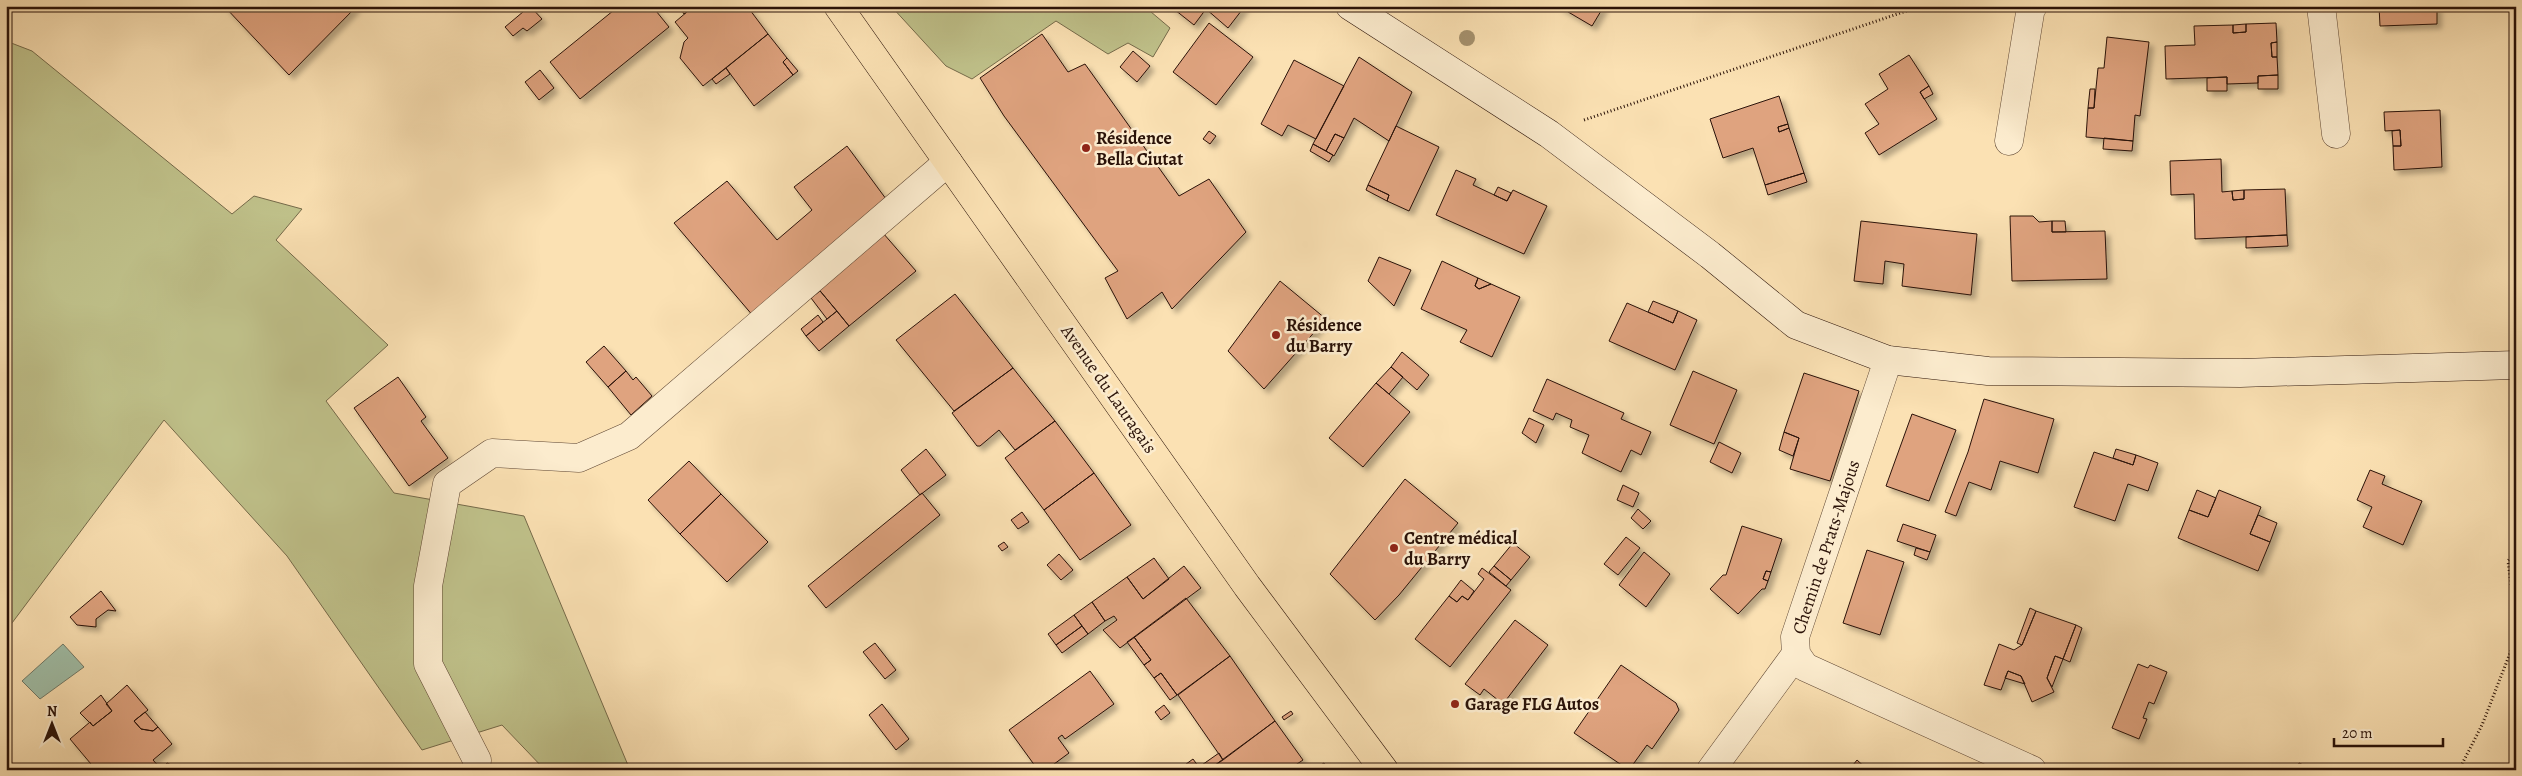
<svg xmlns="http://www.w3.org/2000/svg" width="2522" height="776" font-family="Alegreya,serif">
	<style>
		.green { fill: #c0c28b; stroke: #756a4a }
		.water { fill: #a0bea7; stroke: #717967 }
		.building { fill: #dfa37f; stroke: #2a1208; filter: url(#shadow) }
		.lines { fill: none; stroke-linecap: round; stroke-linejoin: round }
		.street-casing { stroke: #5e4633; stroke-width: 29 }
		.secondary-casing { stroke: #2a1208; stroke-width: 29 }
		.primary-casing { stroke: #2a1208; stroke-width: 29 }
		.path { stroke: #2a1208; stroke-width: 3; stroke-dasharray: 1 2.5; stroke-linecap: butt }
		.street { stroke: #fcecce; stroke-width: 28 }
		.secondary { stroke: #fcecce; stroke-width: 28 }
		.primary { stroke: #fbe1b3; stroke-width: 28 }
		.tree { fill: #a5916e }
		.poi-dot { fill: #8f2418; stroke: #fcecce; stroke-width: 2 }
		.labels { text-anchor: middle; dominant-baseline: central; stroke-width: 5; stroke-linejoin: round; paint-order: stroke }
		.poi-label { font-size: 18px; font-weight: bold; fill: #2a1208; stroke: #fcecce; text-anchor: start }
		.street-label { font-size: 18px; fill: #2a1208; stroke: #fcecce }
	</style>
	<defs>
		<filter id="shadow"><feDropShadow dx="4.5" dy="4.5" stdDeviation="2.5" flood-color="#0004"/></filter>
	</defs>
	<rect width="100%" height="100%" fill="#fbe1b3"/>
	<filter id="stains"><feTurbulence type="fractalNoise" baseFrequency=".004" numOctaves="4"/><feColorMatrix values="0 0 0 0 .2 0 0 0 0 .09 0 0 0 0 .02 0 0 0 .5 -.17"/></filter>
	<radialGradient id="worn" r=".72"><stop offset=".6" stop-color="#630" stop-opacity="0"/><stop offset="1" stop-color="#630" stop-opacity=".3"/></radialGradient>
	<path class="green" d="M891,6H1144L1170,28L1153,57L1128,43L1108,54L1056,21L972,79L946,66Z
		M6,41L32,51L232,214L254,196L302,209L276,240L388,345L326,401L394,493L524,516L630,770H545L502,725L422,750L287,556L164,420L6,631Z"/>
	<path class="water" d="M63,644L84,667L40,699L22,681Z"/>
	<path class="building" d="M224,6H356V7L289,75Z
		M530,6L542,19L527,31L523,28L513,36L505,27Z
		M619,6H652L669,27L580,99L550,62Z
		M679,6H694L684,14Z
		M694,6H747L768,34L703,86L680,58L684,42L688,38L675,22Z
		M1170,6H1245L1228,28L1206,9L1194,25Z
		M1558,6H1604L1592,26Z
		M2379,6H2437V24L2380,26Z
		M1209,23L1253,57L1216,105L1173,72Z
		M2276,23L2277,42L2271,43L2272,57H2277L2278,75L2258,76V83L2227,84V77L2166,79L2165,46L2195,45L2194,26L2233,25V33L2246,32V24Z
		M2246,24V32L2233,33V25Z
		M768,34L787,58L783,62L793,75L754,106L726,68Z
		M1042,34L1068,72L1085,64L1179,196L1209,179L1246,232L1172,309L1162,292L1127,319L1105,278L1118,271L1004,116L980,78Z
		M2107,37L2149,42L2140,116L2135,115L2133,141L2086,137L2088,108H2094L2098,68H2104Z
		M2277,42V57H2272L2271,43Z
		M1133,51L1150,66L1137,82L1120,67Z
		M1909,55L1929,86L1920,92L1937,119L1879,155L1865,133L1879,124L1865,104L1888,89L1879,74Z
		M1359,57L1412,92L1389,141L1354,118L1344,138L1335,134L1326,151L1313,144Z
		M787,58L798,71L793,75L783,62Z
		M1294,60L1344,86L1316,139L1288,125L1282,136L1261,124Z
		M726,68L730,74L716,84L712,79Z
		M540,70L554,88L539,100L525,82Z
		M2278,75V89H2258V76Z
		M2227,77V91H2207V78Z
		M1929,86L1933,94L1924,99L1920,92Z
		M2090,89H2095L2094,108H2088Z
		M1779,96L1788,124L1778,127L1779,132L1789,128L1804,173L1765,185L1753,148L1723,158L1710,119Z
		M2440,110L2442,167L2394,170L2393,146H2401L2400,130L2385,131L2384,112Z
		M1788,124L1789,128L1779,132L1778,127Z
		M1396,126L1439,147L1409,211L1387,201L1389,195L1368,185Z
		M2400,130L2401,146H2393L2392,131Z
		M1209,131L1216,136L1210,144L1203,139Z
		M1335,134L1344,138L1334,156L1326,151Z
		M2104,138L2133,141L2132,151L2103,149Z
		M1313,144L1333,155L1329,162L1310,151Z
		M847,146L889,203L754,317L674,223L727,181L777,240L812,210L794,187Z
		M2221,159L2222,192L2232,191L2233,200L2244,199V190L2285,189L2287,235L2195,239L2194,194L2171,195L2170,161Z
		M1456,170L1476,179L1473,185L1507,201L1513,190L1547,206L1524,254L1436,215Z
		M1804,173L1807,182L1768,195L1765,185Z
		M1368,185L1389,195L1387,201L1366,190Z
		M1498,187L1511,193L1507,201L1494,195Z
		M2244,190V199L2233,200L2232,191Z
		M2010,216H2033L2039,222L2052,221V232L2105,231L2107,279L2012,281Z
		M1861,221L1977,234L1971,295L1902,286L1904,264L1885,261L1883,284L1854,281Z
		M2052,221H2065L2066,232H2052Z
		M883,233L916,271L849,326L817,287Z
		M2287,235L2288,246L2246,248V237Z
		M1379,257L1411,270L1394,306L1368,281Z
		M1442,261L1478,278L1475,286L1479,289L1491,284L1520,297L1492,357L1460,342L1467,330L1421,309Z
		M1478,278L1491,284L1479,289L1475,286Z
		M1280,281L1326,319L1264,389L1228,351Z
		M820,291L837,311L827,319L811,298Z
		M955,294L1013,368L954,411L896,340Z
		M1653,301L1678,311L1673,323L1648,312Z
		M1627,303L1673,323L1678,311L1697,320L1675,370L1609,341Z
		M837,311L849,326L819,351L806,336Z
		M818,315L823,322L806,336L801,329Z
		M604,346L626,371L608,387L586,362Z
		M1402,352L1429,375L1417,390L1391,367Z
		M1391,367L1403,377L1389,394L1376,383Z
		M1013,368L1055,421L1015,450L999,430L980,446H977L952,413Z
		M626,371L633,380L636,377L652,396L631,415L608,387Z
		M1693,371L1737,390L1714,444L1670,425Z
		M1804,373L1859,391L1830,481L1790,469L1799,438L1784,432Z
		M398,377L426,417L421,421L448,458L409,486L354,408Z
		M1547,379L1624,413L1621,419L1651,432L1641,455L1631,450L1621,472L1582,453L1589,435L1570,427L1572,420L1556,413L1553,420L1533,411Z
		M1376,383L1410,412L1363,467L1329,438Z
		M1984,399L2054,419L2038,473L2000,461L1991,490L1969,482L1956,516L1945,512L1968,452Z
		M1912,414L1956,430L1929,501L1886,486Z
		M1529,418L1544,425L1536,443L1522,433Z
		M1055,421L1094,473L1044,510L1005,458Z
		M1784,432L1799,438L1793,456L1779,450Z
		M1719,442L1741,453L1732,473L1710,462Z
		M926,449L946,475L920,495L901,470Z
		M2116,449L2136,455L2133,465L2113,458Z
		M2094,452L2133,465L2136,455L2158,463L2148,491L2128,484L2115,521L2074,507Z
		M689,461L721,494L680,534L648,500Z
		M2370,470L2385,476L2382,484L2422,501L2403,545L2363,527L2372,507L2357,500Z
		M1094,473L1131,525L1080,560L1044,510Z
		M1405,479L1458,523L1399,595L1375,620L1330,574Z
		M1623,485L1639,493L1633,507L1617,500Z
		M2197,490L2216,498L2208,517L2189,510Z
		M2219,490L2261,507L2250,534L2270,542L2258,571L2178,538L2189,510L2208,517Z
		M922,493L940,515L826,608L808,586Z
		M721,494L768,542L727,582L680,534Z
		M1638,509L1651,521L1643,529L1631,518Z
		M1022,512L1029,522L1018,529L1011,520Z
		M2258,515L2277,523L2270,542L2250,534Z
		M1903,524L1936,535L1930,552L1897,541Z
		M1742,526L1782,539L1771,572L1766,571L1763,579L1768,581L1765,589H1762L1738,614L1710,589L1723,575H1726Z
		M1626,537L1640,548L1618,575L1604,564Z
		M1004,542L1008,547L1002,551L998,546Z
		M1513,543L1530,557L1511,580L1494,566Z
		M1916,548L1930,552L1927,560L1914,555Z
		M1867,550L1904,562L1880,635L1843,623Z
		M1644,552L1670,574L1646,607L1619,585Z
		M1059,554L1073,570L1061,580L1047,565Z
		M1154,558L1169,579L1143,599L1127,577Z
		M1184,566L1201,588L1120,648L1103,630L1117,620L1114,616L1105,621L1092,602L1127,577L1143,599Z
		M1494,566L1511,580L1506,586L1489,572Z
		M1482,568L1511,590L1450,667L1415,639L1449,596L1457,602L1462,596L1468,600L1484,579L1478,574Z
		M1766,571L1771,572L1768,581L1763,579Z
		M1461,580L1474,591L1468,600L1462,596L1457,602L1449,596Z
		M101,591L116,611L108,610L96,619V627L77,625L70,617Z
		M1186,598L1230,656L1177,695L1161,673L1154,678L1144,665L1151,660L1134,637Z
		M1092,602L1105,621L1088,634L1074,615Z
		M2030,608L2036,611L2022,645L2017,643Z
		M2036,611L2076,625L2063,659L2055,656L2047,678L2054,692L2032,702L2021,676L2008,671L2001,690L1984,685L1999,644L2014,650L2022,645Z
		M1074,615L1082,626L1056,645L1048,634Z
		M1515,620L1548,645L1503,704L1484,689L1480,695L1465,684Z
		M2076,625L2082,628L2070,662L2063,659Z
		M1082,626L1088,634L1062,653L1056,645Z
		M1134,637L1151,660L1144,665L1127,642Z
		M875,643L896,670L885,679L863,652Z
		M1230,656L1275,721L1223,760L1178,695Z
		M2055,656L2063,659L2052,687L2047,678Z
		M2138,664L2148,668L2150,665L2167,672L2154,704L2149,702L2143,718L2147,719L2139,739L2112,728Z
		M1621,665L1676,703L1679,710L1652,749L1647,745L1629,770L1574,733Z
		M1090,671L1114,704L1065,739L1062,735L1058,738L1069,753L1046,770H1038L1009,730Z
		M2008,671L2021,676L2025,684L2005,678Z
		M1161,673L1177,695L1170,700L1154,678Z
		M127,685L148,710L134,721L141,729L153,731L158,727L172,744L153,760L161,769L167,763L182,770H96L70,739L90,722L93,726L112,711L106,704Z
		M101,695L112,711L93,726L80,713Z
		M882,704L909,739L896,750L869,715Z
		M1164,705L1170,713L1161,720L1155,712Z
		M1291,711L1293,714L1284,720L1282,717Z
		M145,712L158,727L153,731L141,729L134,721Z
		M1275,721L1303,760L1288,770H1212L1211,768Z
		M1219,753L1223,760L1208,770H1201L1199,767Z
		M1193,759L1201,770H1178Z
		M1857,760L1868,770H1859L1853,765Z
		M1324,763L1329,770H1313Z
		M2299,763L2314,770H2296Z"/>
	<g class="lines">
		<g class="street-casing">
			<path id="street" d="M2321,6L2336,134
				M2009,141L2031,7L2033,6
				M1888,360L1795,637L1796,654L1805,667L2032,770
				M476,770L477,760L428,664V586L447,484L492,453L579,458L629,436L948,162
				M1711,770L1796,654"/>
		</g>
		<g class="secondary-casing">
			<path id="secondary" d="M1350,6L1549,134L1710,255L1796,325L1888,360L1988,371L2240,373L2516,365"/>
		</g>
		<g class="primary-casing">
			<path id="primary" d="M838,6L1247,586L1384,770"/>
		</g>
		<path class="path" d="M1584,120L1921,6
			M2516,552L2508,561L2516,623
			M2459,770L2482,725L2516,638"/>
		<use href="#street" class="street"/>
		<use href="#secondary" class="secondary"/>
		<use href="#primary" class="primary"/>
	</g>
	<circle class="tree" cx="1467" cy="38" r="8"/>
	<g class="poi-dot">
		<circle cx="1086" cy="148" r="5"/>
		<circle cx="1276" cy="335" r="5"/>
		<circle cx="1394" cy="548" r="5"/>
		<circle cx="1455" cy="704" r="5"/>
	</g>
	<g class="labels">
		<g class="poi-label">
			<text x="1096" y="138">Résidence<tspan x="1096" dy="21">Bella Ciutat</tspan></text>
			<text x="1286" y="325">Résidence<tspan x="1286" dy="21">du Barry</tspan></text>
			<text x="1404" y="538">Centre médical<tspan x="1404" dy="21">du Barry</tspan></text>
			<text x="1465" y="704">Garage FLG Autos</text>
		</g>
		<g class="street-label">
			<text transform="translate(1109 389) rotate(55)">Avenue du Lauragais</text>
			<text transform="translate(1826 547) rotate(-72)">Chemin de Prats-Majous</text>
		</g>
	</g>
	<rect width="2522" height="776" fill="none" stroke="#fbe1b3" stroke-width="25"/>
	<rect x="8" y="8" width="2507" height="761" fill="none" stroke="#2a1208" stroke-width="2.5"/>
	<rect x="12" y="12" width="2497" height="751" fill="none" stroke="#2a1208"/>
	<g transform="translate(52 724)" stroke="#fcecce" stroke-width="4" paint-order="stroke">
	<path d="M0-4L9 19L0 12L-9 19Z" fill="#2a1208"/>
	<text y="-8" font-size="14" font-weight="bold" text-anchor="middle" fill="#2a1208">N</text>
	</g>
	<path d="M2334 738v8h109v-8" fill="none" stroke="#2a1208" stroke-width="2.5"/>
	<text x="2342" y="738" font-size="15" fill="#2a1208" stroke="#fcecce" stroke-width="4" paint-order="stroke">20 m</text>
	<rect width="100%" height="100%" filter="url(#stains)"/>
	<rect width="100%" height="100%" fill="url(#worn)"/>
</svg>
